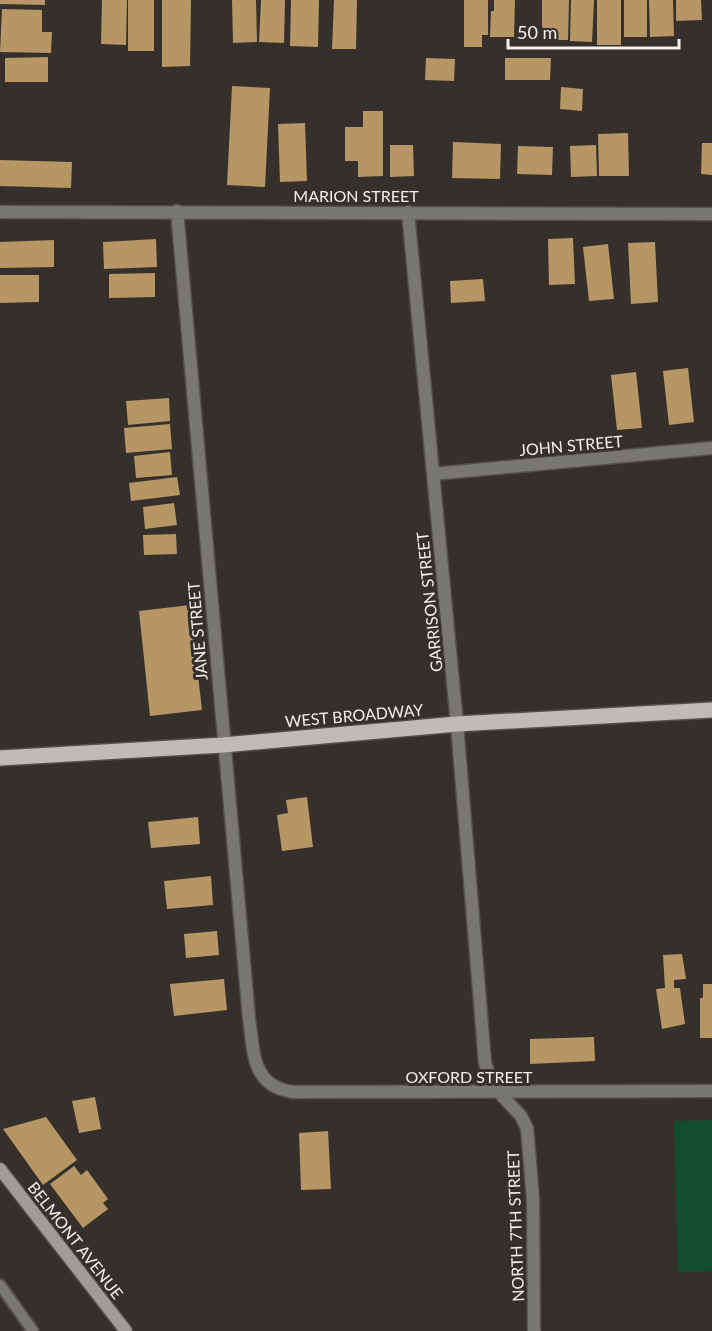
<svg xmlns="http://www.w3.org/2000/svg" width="712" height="1331" font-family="Lato,sans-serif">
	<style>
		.green { fill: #144c30 }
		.building { fill: #b69664 }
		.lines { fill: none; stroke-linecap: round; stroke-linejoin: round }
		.service-casing { stroke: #544f4c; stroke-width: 14 }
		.minor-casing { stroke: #544f4c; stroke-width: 15 }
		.secondary-casing { stroke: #544f4c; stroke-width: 15 }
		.primary-casing { stroke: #544f4c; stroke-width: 18 }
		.service { stroke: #787774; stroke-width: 10 }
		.minor { stroke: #787774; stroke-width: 12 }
		.secondary { stroke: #a09d99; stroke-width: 12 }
		.primary { stroke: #bfbbb6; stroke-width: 15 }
		.labels { text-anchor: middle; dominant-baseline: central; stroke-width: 6; stroke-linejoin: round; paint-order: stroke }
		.street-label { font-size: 16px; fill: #f3efed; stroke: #36302d }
	</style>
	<rect width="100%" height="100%" fill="#36302d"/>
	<path class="green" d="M712,1120V1271L678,1272L674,1121Z"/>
	<path class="building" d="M0,0H45V5L0,4Z
		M102,0H127L126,45L101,44Z
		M128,0H154V51H128Z
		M162,0H191L190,66L162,67Z
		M232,0H256L257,42L233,43Z
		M261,0H285L284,43L259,42Z
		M291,0H319L318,47L290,46Z
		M334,0H357L356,49H332Z
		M464,0H488V35H482V47H464Z
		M494,0H515L514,37H490L491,11H494Z
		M542,0H569L568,40H542Z
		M571,0H594L592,42L570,41Z
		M597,0H621V45H597Z
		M624,0H647V37H624Z
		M649,0H673L674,36L650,37Z
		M676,0H701L702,20L676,21Z
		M2,9L42,10V32H52L51,53L0,52Z
		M48,57V82H5V58Z
		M426,58L455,59L454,81L425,80Z
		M505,58H551L550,80H505Z
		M232,86L270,88L265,187L227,185Z
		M561,87L583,89L582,111L560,109Z
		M363,111H383V176L358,177V161H345V127H363Z
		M305,123L307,181L280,182L278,124Z
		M628,133L629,176H599L598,134Z
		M453,142L501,144L500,179L452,178Z
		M702,143H712V175L701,174Z
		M390,145H413L414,176L390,177Z
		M596,145L597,176L571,177L570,146Z
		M518,146L553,147L552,175L517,174Z
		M0,160L72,162L71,188L0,186Z
		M573,238L575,284L549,285L548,239Z
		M156,239L157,267L104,269L103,242Z
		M54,240V267L0,268V242Z
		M655,242L658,302L631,304L628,243Z
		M608,244L614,299L589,301L583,247Z
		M155,273V297L109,298V274Z
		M0,275H39V302L0,303Z
		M483,279L485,301L451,303L450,281Z
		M688,368L694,422L669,425L663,371Z
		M636,372L642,428L617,430L611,375Z
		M169,398L170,421L128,425L126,401Z
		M170,424L172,449L126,453L124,428Z
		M170,452L172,475L136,478L134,456Z
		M177,477L180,495L131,501L129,483Z
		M174,503L177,525L145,529L143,507Z
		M176,534L177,554L144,555L143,535Z
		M190,605L202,710L150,716L139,611Z
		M307,797L313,847L282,851L277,815L288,813L286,800Z
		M198,817L200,844L151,848L148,822Z
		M211,876L213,905L167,909L164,881Z
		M217,931L219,955L186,958L184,934Z
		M682,954L686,979L674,980V988H680L685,1024L662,1029L656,989L665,988L663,955Z
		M224,979L227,1010L174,1016L170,984Z
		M703,984H712V1038H700V998H703Z
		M594,1037L595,1061L530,1064V1039Z
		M95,1097L101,1129L79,1133L72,1101Z
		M46,1117L77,1160L43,1185L3,1129Z
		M328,1131L331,1189L301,1190L299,1133Z
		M74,1166L81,1175L87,1170L108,1199L103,1203L108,1209L83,1228L50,1184Z"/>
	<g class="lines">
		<g class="service-casing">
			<path id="service" d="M0,1285L33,1331"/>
		</g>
		<g class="minor-casing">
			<path id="minor" d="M177,211L249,1018C254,1052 251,1086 293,1092L712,1091
				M0,212L712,214
				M408,212L457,724L485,1063L493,1086L521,1116L527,1128L533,1199L534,1331
				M433,474L712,448"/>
		</g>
		<g class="secondary-casing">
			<path id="secondary" d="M0,1169L126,1331"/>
		</g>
		<g class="primary-casing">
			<path id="primary" d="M0,758L223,745L457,724L712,710"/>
		</g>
		<use href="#service" class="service"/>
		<use href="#minor" class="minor"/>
		<use href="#secondary" class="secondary"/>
		<use href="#primary" class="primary"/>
	</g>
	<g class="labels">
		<g class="street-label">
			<text x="356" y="195">MARION STREET</text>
			<text transform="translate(571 445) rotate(-5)">JOHN STREET</text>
			<text transform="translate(429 602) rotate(-96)">GARRISON STREET</text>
			<text transform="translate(197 631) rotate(-95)">JANE STREET</text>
			<text transform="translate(354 715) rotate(-5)">WEST BROADWAY</text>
			<text x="469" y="1076">OXFORD STREET</text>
			<text transform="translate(515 1226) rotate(-92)">NORTH 7TH STREET</text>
			<text transform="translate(76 1240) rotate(52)">BELMONT AVENUE</text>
		</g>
	</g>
	<path d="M508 39v9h171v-9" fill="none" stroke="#f3efed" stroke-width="3"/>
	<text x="517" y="39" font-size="18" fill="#f3efed" stroke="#36302d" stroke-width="4.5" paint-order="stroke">50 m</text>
</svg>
